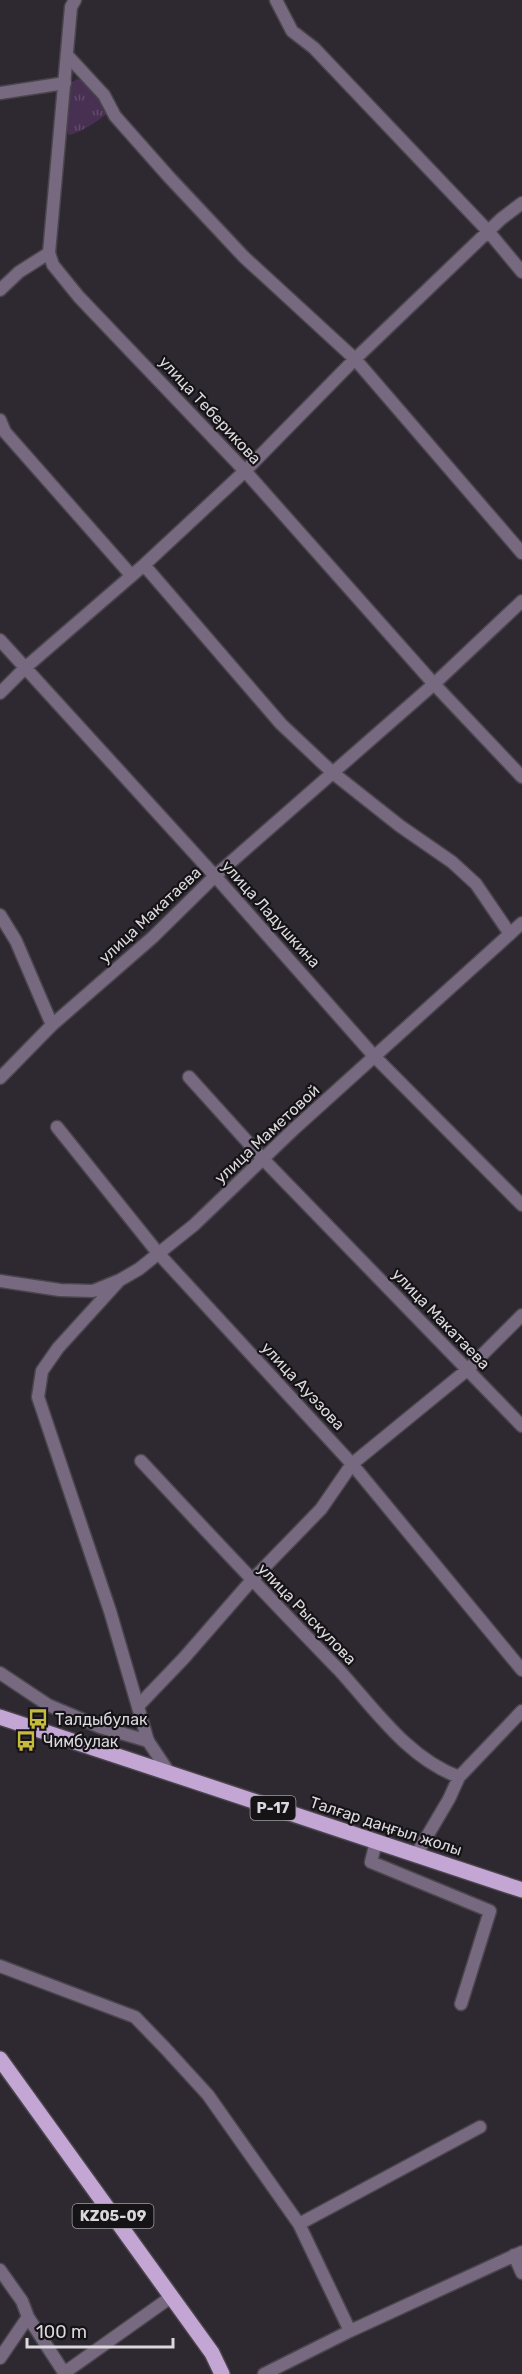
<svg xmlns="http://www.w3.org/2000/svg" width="522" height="2374" font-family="Rubik,sans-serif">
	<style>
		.grass { fill: url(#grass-tufts) }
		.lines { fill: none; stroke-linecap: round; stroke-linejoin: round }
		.minor-casing { stroke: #4a454d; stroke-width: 15 }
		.tertiary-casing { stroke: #4a454d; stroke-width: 15 }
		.primary-casing { stroke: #4a454d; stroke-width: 18 }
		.minor { stroke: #77697f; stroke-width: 12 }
		.tertiary { stroke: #77697f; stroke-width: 12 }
		.primary { stroke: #c4a6d4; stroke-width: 15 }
		.labels { text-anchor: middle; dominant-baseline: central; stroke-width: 4.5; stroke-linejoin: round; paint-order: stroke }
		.shield { fill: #151316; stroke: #a09da1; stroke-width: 1.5 }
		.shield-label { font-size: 15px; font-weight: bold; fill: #dbd8dd }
		.street-label { font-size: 16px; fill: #dbd8dd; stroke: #151316 }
		.poi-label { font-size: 16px; fill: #dbd8dd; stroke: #151316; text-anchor: start }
	</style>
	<defs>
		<pattern id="grass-tufts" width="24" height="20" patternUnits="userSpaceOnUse" patternTransform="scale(1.5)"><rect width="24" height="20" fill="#473052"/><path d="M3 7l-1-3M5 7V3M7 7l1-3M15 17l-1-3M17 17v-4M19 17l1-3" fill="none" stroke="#614d6a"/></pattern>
	</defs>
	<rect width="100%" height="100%" fill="#2e2931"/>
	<path class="grass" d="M77,79L87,82L109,111C103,119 79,133 69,135C61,122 68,97 71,83Z"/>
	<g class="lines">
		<g class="minor-casing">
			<path id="minor" d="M276,0L292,31L314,48L488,231L522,272
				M67,55L104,95L115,116L169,177L244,257L355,359L522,553
				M0,93L65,83
				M0,290L19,272L49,253
				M0,420L5,432L131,575
				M144,565L281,724L333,773L400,826L452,862L476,884L510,934
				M0,640L215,876L374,1056L522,1205
				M0,693L26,667L144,565L245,471L355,359L501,219L522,203
				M0,915L16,941L52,1025
				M189,1077L263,1159L522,1426
				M0,1078L52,1025L153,937L215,876L434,684L522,601
				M57,1127L158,1253L352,1464L522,1670
				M141,1461C206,1531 272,1601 338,1669C374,1708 407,1758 459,1777
				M0,1673L48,1705L100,1727L148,1741
				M138,1706L184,1658L252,1580L321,1509L352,1464L467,1370L522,1315
				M376,1842L371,1862L490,1911L461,2004
				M416,1855L449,1799L459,1777L522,1711
				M0,1966L135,2017L165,2048L208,2095L299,2224L350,2331
				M299,2224L480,2127
				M514,2255L522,2273
				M0,2270L22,2301L28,2317L65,2374
				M0,2358L28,2317
				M64,2373L171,2297
				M264,2374L350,2331L522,2252"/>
		</g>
		<g class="tertiary-casing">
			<path id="tertiary" d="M75,0L71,7L49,253L53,265L79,297L245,471L434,684L522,777
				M0,1281L60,1290L93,1291L120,1280L139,1269L194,1225L294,1129L522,923
				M118,1282L58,1348L42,1371L38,1397L110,1611L148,1741L170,1774"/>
		</g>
		<g class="primary-casing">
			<path id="primary" d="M0,1717L522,1890
				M0,2059L212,2353L222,2374"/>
		</g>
		<use href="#minor" class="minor"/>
		<use href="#tertiary" class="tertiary"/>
		<use href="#primary" class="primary"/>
	</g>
	<defs>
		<g id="bus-bare" transform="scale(1.62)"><path d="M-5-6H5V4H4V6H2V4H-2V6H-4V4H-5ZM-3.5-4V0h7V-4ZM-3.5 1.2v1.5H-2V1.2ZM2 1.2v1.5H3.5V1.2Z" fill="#c7bb3c" stroke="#151316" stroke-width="2.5" paint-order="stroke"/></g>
	</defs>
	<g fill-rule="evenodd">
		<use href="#bus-bare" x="38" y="1719"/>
		<use href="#bus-bare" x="26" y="1741"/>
	</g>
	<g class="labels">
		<g class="shield">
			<rect x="250.5" y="1796" width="45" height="24" rx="4.5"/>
			<rect x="72.5" y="2204" width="81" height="24" rx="4.5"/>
		</g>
		<g class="shield-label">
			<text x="273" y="1808">P-17</text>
			<text x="113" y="2216">KZ05-09</text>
		</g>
		<g class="street-label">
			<text transform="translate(210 410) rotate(47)">улица Теберикова</text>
			<text transform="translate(271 914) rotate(48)">улица Ладушкина</text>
			<text transform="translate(150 915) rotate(-43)">улица Макатаева</text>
			<text transform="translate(267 1134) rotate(-43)">улица Маметовой</text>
			<text transform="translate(441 1319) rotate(46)">улица Макатаева</text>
			<text transform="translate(303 1386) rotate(47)">улица Ауэзова</text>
			<text transform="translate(307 1614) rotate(46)">улица Рыскулова</text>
			<text transform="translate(386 1826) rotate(18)">Талғар даңғыл жолы</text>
		</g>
		<g class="poi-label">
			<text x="55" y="1719">Талдыбулак</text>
			<text x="43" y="1741">Чимбулак</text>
		</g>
	</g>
	<path d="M27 2338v9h146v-9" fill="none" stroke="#dbd8dd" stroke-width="3"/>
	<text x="36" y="2338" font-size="18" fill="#dbd8dd" stroke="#151316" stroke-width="4.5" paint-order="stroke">100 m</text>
</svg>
